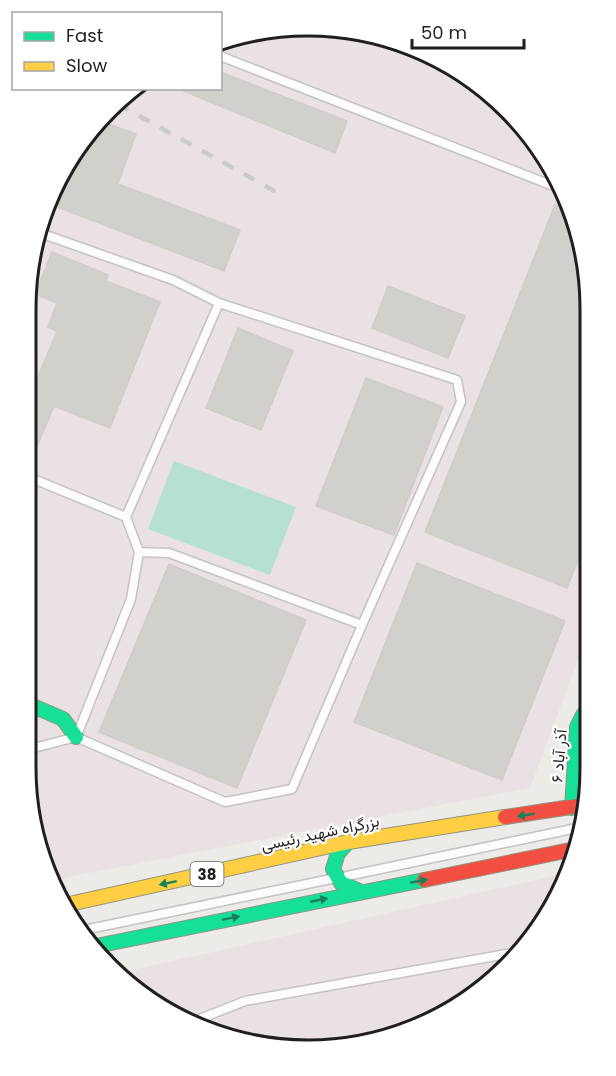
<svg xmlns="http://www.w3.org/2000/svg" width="616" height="1076" font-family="Poppins,Vazirmatn,sans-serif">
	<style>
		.industrial { fill: #eae1e5 }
		.pitch { fill: #b6e1d2 }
		.building { fill: #d2d0cc; stroke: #d0cdc9; stroke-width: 1.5 }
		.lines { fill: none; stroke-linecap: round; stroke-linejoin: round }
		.lane-casing { stroke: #c4c3c2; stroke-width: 11 }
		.fast-casing { stroke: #929581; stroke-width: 16 }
		.slow-casing { stroke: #929581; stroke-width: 16 }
		.jam-casing { stroke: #929581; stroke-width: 16 }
		.lane { stroke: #fcfcfb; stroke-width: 8 }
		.fast { stroke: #16e098; stroke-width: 14 }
		.slow { stroke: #ffcf43; stroke-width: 14 }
		.jam { stroke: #f24e42; stroke-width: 14 }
		.rail { stroke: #cbcbca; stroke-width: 4.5; stroke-dasharray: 12 12; stroke-linecap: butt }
		.oneway { fill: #1a805c }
		.labels { text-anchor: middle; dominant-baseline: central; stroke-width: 4.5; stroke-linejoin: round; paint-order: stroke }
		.shield { fill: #fff; stroke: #626262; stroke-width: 1.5 }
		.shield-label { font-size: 15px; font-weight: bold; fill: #1f1f1f }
		.street-label { font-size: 16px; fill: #1f1f1f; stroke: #fff }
		.rim { fill: none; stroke: #1f1f1f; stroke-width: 3 }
	</style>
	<rect width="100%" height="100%" fill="#edebe7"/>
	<path class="industrial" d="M345,28L450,64L543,151L588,271L589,631L530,788L52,880L40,858L26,768V290L64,166L132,89L220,88L221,42L235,35Z
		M563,874L552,910L494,981L416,1029L326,1050L235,1041L151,1003L119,973Z"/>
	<path class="pitch" d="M174,461L296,507L270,575L148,529Z"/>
	<path class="building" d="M220,72L347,121L335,153L179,89L220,88Z
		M103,122L136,134L118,184L240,230L224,271L52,205L64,166Z
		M555,205L565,209L588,271L589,533L567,588L425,532Z
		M52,252L108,275L106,281L160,302L110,428L54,406L35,451L26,447V406L57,331L48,327L57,303L35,294Z
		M388,286L465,316L448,358L372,328Z
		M238,328L293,351L261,430L206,408Z
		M366,378L443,407L394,535L316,506Z
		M417,563L565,621L502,780L354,722Z
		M169,564L306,620L237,788L99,732Z"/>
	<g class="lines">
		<g class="lane-casing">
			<path id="lane" d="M220,56L556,187
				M43,234L173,280L219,303
				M26,476L126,517L139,552L131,599L77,735
				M126,517L219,303L457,380L461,402L362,625
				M26,750L76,737L225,802L292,789L362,625L169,553L139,552
				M347,876L577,828
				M79,931L331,879
				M192,1022L245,1001L518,952"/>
		</g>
		<g class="fast-casing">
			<path id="fast" d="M26,703L63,719L76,737
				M572,808L577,727L583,715L590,713
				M348,842L338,853L333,869L341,883L362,892
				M91,947L424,880"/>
		</g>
		<g class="slow-casing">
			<path id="slow" d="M65,905L348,842L505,817"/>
		</g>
		<g class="jam-casing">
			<path id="jam" d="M505,817L584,805
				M424,880L570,850"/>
		</g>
		<use href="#lane" class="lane"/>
		<use href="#fast" class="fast"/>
		<use href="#slow" class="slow"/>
		<use href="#jam" class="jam"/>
		<path class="rail" d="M118,104L278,193"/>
	</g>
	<defs><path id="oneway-solid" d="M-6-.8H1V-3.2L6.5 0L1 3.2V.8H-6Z" transform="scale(1.5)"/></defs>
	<g class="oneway">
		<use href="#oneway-solid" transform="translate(526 815) rotate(171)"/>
		<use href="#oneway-solid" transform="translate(419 881) rotate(-11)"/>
		<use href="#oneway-solid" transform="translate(168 883) rotate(168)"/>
		<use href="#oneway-solid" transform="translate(319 900) rotate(-11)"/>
		<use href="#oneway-solid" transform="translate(231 918) rotate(-12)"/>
	</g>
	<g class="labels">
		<rect class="shield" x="190.5" y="862" width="33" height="24" rx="4.5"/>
		<g class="shield-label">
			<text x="207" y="874">38</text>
		</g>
		<g class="street-label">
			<text transform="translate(559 756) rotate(-85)">آذر آباد ۶</text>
			<text transform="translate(320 833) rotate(-12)">بزرگراه شهید رئیسی</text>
		</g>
	</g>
	<path d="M0 0H616V1076H0ZM308 36H308A272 272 0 0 1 580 308V768A272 272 0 0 1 308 1040H308A272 272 0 0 1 36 768V308A272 272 0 0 1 308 36Z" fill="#fff" fill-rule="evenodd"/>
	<path class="rim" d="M308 36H308A272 272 0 0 1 580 308V768A272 272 0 0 1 308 1040H308A272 272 0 0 1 36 768V308A272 272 0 0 1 308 36Z"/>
	<rect x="12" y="12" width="210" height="78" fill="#ffffff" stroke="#a5a5a5" stroke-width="1.5"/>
	<rect x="24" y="32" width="30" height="9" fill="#16e098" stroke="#a5a5a5" stroke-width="1.5"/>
	<text x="66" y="42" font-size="18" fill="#1f1f1f">Fast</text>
	<rect x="24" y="62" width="30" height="9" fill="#ffcf43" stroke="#a5a5a5" stroke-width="1.5"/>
	<text x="66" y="72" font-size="18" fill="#1f1f1f">Slow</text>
	<path d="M412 39v9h112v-9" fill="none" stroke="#1f1f1f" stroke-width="3"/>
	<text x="421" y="39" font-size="18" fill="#1f1f1f" stroke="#ffffff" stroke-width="4.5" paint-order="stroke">50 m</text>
</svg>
